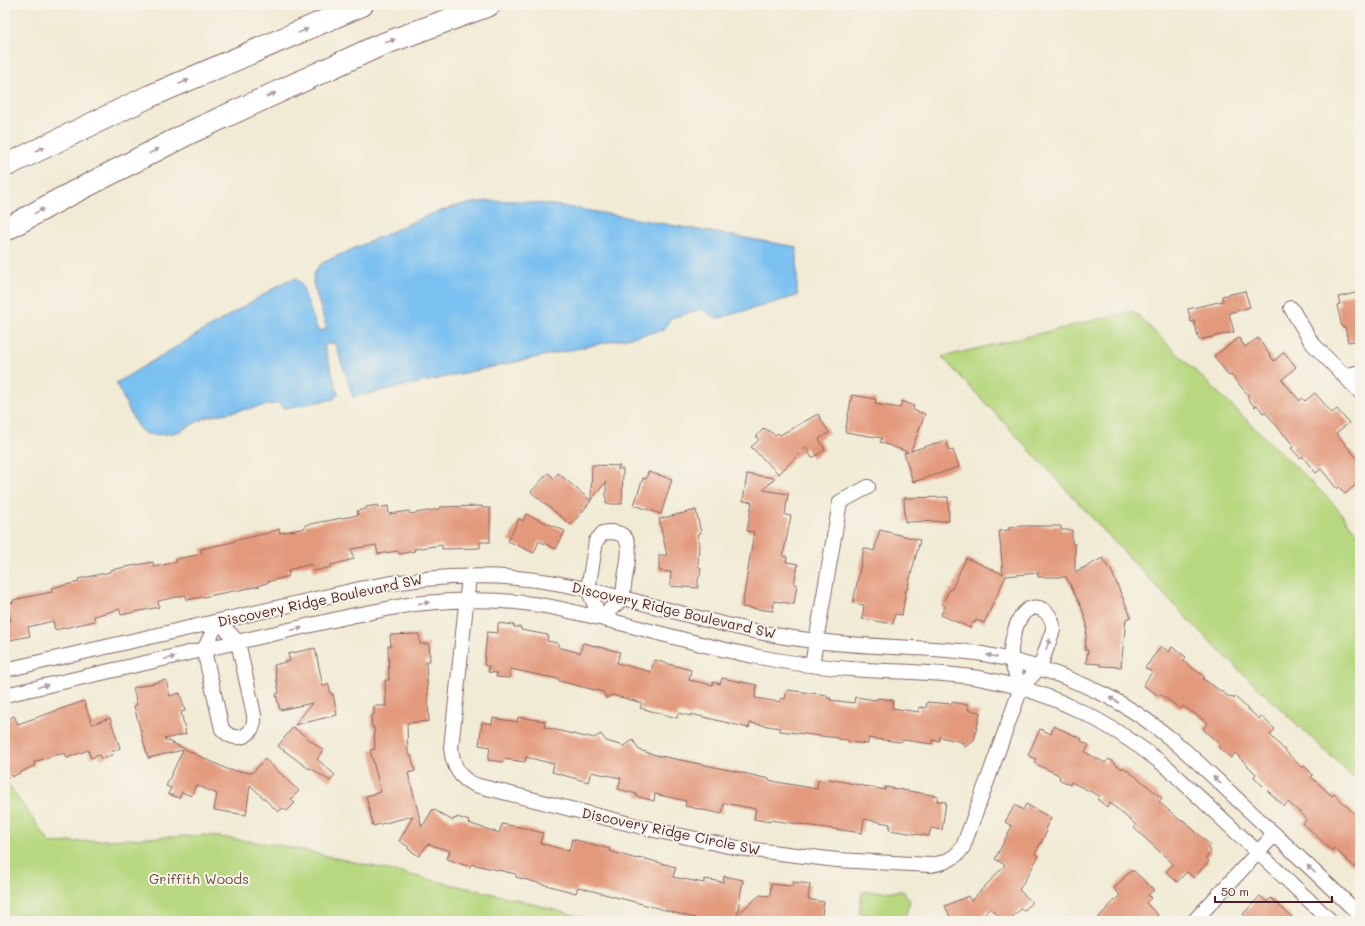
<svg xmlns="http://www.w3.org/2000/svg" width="1365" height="926" font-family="Mali,sans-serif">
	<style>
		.green { fill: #b7d880; stroke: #807c56 }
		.water { fill: #7ac0f1; stroke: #62708e }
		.building { fill: #e3997b }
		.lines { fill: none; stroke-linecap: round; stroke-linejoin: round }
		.minor-casing { stroke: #846666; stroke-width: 16 }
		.motorway-casing { stroke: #846666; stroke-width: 24 }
		.minor { stroke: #fff; stroke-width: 14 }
		.motorway { stroke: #fff; stroke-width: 22 }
		.oneway { fill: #ae9aa0 }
		.labels { text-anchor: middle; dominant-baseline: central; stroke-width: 4; stroke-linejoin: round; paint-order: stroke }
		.street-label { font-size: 14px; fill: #4a1f2b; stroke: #f7f3e8 }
		.park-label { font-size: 14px; fill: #654d40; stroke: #f7f3e8 }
	</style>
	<rect width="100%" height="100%" fill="#f7f3e8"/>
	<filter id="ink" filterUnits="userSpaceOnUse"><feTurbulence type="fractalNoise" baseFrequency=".025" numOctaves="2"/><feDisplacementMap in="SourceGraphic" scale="8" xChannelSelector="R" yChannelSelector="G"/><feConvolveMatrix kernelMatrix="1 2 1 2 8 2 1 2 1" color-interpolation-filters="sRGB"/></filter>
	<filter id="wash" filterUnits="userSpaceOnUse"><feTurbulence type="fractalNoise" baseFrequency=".012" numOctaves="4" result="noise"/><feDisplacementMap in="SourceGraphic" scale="16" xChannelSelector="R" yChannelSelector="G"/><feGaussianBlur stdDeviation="0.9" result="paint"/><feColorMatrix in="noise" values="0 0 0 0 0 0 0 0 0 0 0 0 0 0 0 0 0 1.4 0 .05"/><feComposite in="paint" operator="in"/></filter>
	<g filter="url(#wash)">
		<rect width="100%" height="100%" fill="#f1ebd5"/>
		<path class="green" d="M1133,311L1332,502L1360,537V783C1298,725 1235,668 1176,607C1097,525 1021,439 942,357Z
			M5,780L50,843L205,835L284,846L515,899L595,921H5Z
			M903,891L910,901L904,921H886L859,913L862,892Z"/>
		<path class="water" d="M488,201H517L562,206L797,247V296L716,319L702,309L671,318L664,330L353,397L335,343L324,345L338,394L334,399L285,408L278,403L207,417L178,432L166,434L154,435L144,433L137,426L116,383L286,281L296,278L301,283L318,331L327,329L313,283C313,273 316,268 324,262L426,216L459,205Z"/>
		<g id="blocks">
			<path class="building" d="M1245,291L1250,307L1229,313L1234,332L1199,340L1194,321L1191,322L1188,309L1223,301L1222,296Z
				M1360,292V340L1348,342L1345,327H1342L1339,314L1337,305L1340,304L1338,297Z
				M1239,338L1245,347L1258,338L1274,361L1284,352L1296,367L1282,380L1300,401L1302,398L1305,401L1315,393L1332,413L1337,409L1349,423L1336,433L1360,462V481L1345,494L1339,487L1337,489L1321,469L1316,473L1302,456L1300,458L1291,448L1294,446L1265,412L1263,413L1257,405L1255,407L1247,398L1249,396L1231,375L1229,376L1214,356Z
				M852,395L876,399L875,404L900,408L902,401L914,406L913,410L925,414L911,451L946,440L949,451L953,450L959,467L913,482L904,453L908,452L880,442L882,438L845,432Z
				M818,414L829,433L819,439L825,450L812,458L806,447L779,474L751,447L759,440L756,437L764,428L775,435L778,433L780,435Z
				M592,465L620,466L617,469H623L622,504H606V482L591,500Z
				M648,472L672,479L661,514L634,505L643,478L646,479Z
				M548,473L554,478L558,473L591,501L571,525L531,492Z
				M747,474L775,478L763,490L788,494L785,515L791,516L783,556L787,557L786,562L798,564L794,584H797L794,604L774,601L773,611L742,607L754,532L747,531L752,502L743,501Z
				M948,497L949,521L905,522L904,498Z
				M378,505V508L388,506L389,514L409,511L410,514L440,509V507L482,506V508H490V542H480V548L442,549V545L414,549L415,551L399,554L398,551L378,554L376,545L351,549L354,559L331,565V567L314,571L312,564L288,570L289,576L267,582V583L260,585V586L187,600L186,595L158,601L159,607L121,615L120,609L94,616L95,621L55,630L53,621L28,627L30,636L5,641V621H11L8,604L14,602L13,600L52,592L51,588L79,582L78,579L110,572V570L153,562L154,567L177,562L176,559L202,554L201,549L233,542V541L268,533L279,529L280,533L305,528V525L358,515L357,511L366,509V507Z
				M696,510L701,533L697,534L699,543L698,566L701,568L700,576L698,578V588L670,586L671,572L659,571V555H667L659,519Z
				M526,514L565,531L556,549L539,541L534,553L508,541L519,519L523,521Z
				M1023,526H1061V530H1072V544H1075V572L1103,558L1109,569L1110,568L1131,617L1126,619L1121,667L1100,666V664L1086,663L1088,650H1085L1087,624L1081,606L1066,577H1038V573L1006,576L984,623L976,620L975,623L973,622L970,628L941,615L945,606L942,604L950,589H952L966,558L1003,574L999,531L1009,530V527Z
				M880,530L920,540L907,590H906L902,615L895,614L893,624L862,619L864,605L853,603L864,548L874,551Z
				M498,623L514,625V627H521V630L548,635L547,641L558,643V647L580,653L583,643L620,652L617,663L651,672L654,660L691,670L689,680L713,685V682L720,684L722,678L757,685L755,698L780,702L781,698L785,699L787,690L827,695V698H831L830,700L854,703L855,697L877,700V698L893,700L892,708L919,712V707L926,708L927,702L952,704V702L968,705V710L980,712L974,741L965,747L962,742L940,737L939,741L932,740V744L904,740L900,742L868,738V744L848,742V740L838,739V738L780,731V728L750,723L749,728L691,714V716L678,713L677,718L640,708L642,703L612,695L606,698L603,692L559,681V679L510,669V678L496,677L497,673L488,672L489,666H485L484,664L487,632L498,633Z
				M419,634L420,644H429L430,661H426L429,721L407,723L408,755H411L415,771L408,773L422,827L433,809L453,821L454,818L456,819L457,817L469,821L468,823L499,833L502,824L524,828L543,833L540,843L569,851L572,839L610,849L609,851L637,859V858L641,859L642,858L676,867L673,877L704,883V879L723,882L724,876L743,880L737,915L760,895L770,896L771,884L792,886L793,882L810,884L808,899L824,902L821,921H694L695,918L578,887L576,893L516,877V874L471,864L470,867L447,859L450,851L428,844L419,856L408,849L409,847L399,841L413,816L373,826L366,796L381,792L370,750L375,749L374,727H372L371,715H374V706H386L385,680H389L388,646H391L390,635Z
				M1161,646L1169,652L1172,647L1186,657L1183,661L1205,677L1203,679L1231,698L1232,697L1234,699L1235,697L1259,719L1261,716L1275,729L1270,735L1302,768L1304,766L1313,775L1311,777L1332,796L1334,794L1360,819V872L1334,848L1332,851L1303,823L1307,819L1288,802L1284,806L1269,792L1254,777L1256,774L1235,753L1231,758L1218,747L1220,745L1203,729L1208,723L1183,706L1181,709L1160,694L1159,696L1143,685L1152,672L1145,668Z
				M315,648L323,686H326L328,683L331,695L333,694L337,715L295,725L312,703L280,710L276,694L279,693L274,665L290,661L288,654Z
				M166,680L170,696L180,693L185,711L181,712L186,734L164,739L229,770L252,773L265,759L299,791L291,799L295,803L287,811L283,808L278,812L250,785L246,815L214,810L217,794L196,785L191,796L182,792L179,798L168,794L171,788L166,786L183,750L148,758L134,706L137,705L133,688Z
				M84,701L92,724L110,718L120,748L111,752L112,755L101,759L99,755L91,758L88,750L67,758L65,753L59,755L58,754L34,762L35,765L12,777V775L5,779V721L14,716L18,724Z
				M518,717L545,721L544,727L585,737L586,736L594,738L601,734L606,741L624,746L633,740L639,750L656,755L734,771L769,779V780L777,782L817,789L818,780L828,782L829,779L885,790V787L938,796L937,801L946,802L942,830L931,828L929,836L889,830L890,824L864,819L862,833L770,820V822L754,819L756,809L724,803L722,814L685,806L686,801L655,794L654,801L636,796L637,794L618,789L621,778L591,772L588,782L552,772L554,764L526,757L525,762L504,759L503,762L488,760L490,747L479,745L482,722L492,724L493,718L517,722Z
				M1054,726L1082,739L1081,741L1089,745L1085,752L1105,763L1109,759L1122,769L1123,767L1144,783L1162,798L1159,802L1181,821L1183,820L1210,845L1207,847L1211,852L1206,858L1209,861L1194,878L1187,872L1177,882L1166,872L1173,864L1134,828L1136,825L1110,803L1107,807L1097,799L1100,796L1071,782L1070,785L1059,779L1060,777L1057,774L1034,763L1036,759L1028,755L1040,729L1051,734Z
				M293,727L323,750L317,759L335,775L330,781L310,768L309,769L278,746Z
				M1026,804L1051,818L1045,829L1047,831L1035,854L1039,856L1019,890L1032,902L1024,911L1021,909L1008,921H1004L990,908L979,921H952L945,906L968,896L971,901L1005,865L995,859L1012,826L1005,822L1015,805L1023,810Z
				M1132,870L1133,872L1134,871L1154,890L1148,895L1151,898L1146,903L1158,915L1151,921H1095L1120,895L1114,889L1115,887Z
				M1260,896L1267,902L1271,898L1296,921H1250L1243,914Z"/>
		</g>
	</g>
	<g filter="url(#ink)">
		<use href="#blocks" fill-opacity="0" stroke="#846666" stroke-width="1"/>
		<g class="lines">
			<g class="minor-casing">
				<path id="minor" d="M1291,308L1312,343L1360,392
					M1344,376L1360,372
					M609,532C637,532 628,559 625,578C624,584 624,594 621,599C616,606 606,612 600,618L588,589L596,541L603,533Z
					M469,576L451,748C453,767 460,781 479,786L654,830L738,848L837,860L930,865C944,863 955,859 963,847L1021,688L1040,667L1053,630C1054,613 1036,599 1023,614C1015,623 1010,646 1011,658C1012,668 1018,679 1021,688
					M218,621L238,642L254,715C256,736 236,745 222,729L204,650Z
					M812,665L840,502L868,487
					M5,670L364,588C431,575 499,571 566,585C635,598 701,622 769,634C810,642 853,645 895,647C926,649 957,649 988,655C1030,663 1069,677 1107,696C1158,722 1199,763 1240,802C1280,839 1320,877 1360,915
					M5,695L355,615C375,612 394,607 414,604C450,600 487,598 524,603C543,605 563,609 582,614C642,627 699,646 759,657C794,664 830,668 865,670C903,672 941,672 979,678C1053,691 1110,722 1168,768L1331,921
					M1194,921L1275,834"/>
			</g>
			<g class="motorway-casing">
				<path id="motorway" d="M5,166L148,97L362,5
					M5,230L57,201L189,133L378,46L489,5"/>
			</g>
			<use href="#minor" class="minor"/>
			<use href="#motorway" class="motorway"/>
		</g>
		<defs><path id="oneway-solid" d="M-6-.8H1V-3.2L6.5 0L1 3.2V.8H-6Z"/></defs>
		<g class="oneway">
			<use href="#oneway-solid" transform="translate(303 31) rotate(-23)"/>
			<use href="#oneway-solid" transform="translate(390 41) rotate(-20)"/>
			<use href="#oneway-solid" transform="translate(184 82) rotate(-23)"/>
			<use href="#oneway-solid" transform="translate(271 95) rotate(-25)"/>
			<use href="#oneway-solid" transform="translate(40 149) rotate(-26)"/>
			<use href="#oneway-solid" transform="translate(154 151) rotate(-27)"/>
			<use href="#oneway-solid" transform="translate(39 211) rotate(-30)"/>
			<use href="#oneway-solid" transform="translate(424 603) rotate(-6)"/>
			<use href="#oneway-solid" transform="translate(297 629) rotate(-13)"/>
			<use href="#oneway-solid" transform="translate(1048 644) rotate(-70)"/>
			<use href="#oneway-solid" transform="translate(992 656) rotate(-168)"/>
			<use href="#oneway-solid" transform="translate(170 658) rotate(-13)"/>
			<use href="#oneway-solid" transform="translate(43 686) rotate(-13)"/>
			<use href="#oneway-solid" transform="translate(1114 700) rotate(-150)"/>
			<use href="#oneway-solid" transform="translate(1217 780) rotate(-137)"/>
			<use href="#oneway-solid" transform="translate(1311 869) rotate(-137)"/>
		</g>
	</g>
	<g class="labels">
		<g class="street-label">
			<text transform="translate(320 600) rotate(-12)">Discovery Ridge Boulevard SW</text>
			<text transform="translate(674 610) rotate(13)">Discovery Ridge Boulevard SW</text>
			<text transform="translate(671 831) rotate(12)">Discovery Ridge Circle SW</text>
		</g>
		<g class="park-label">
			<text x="199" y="878">Griffith Woods</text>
		</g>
	</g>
	<rect width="1365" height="926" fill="none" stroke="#f7f3e8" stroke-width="20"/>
	<path d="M1215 896v6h117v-6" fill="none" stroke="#4a1f2b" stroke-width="2"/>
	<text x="1221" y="896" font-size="12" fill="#4a1f2b" stroke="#f7f3e8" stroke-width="3" paint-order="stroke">50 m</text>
</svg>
